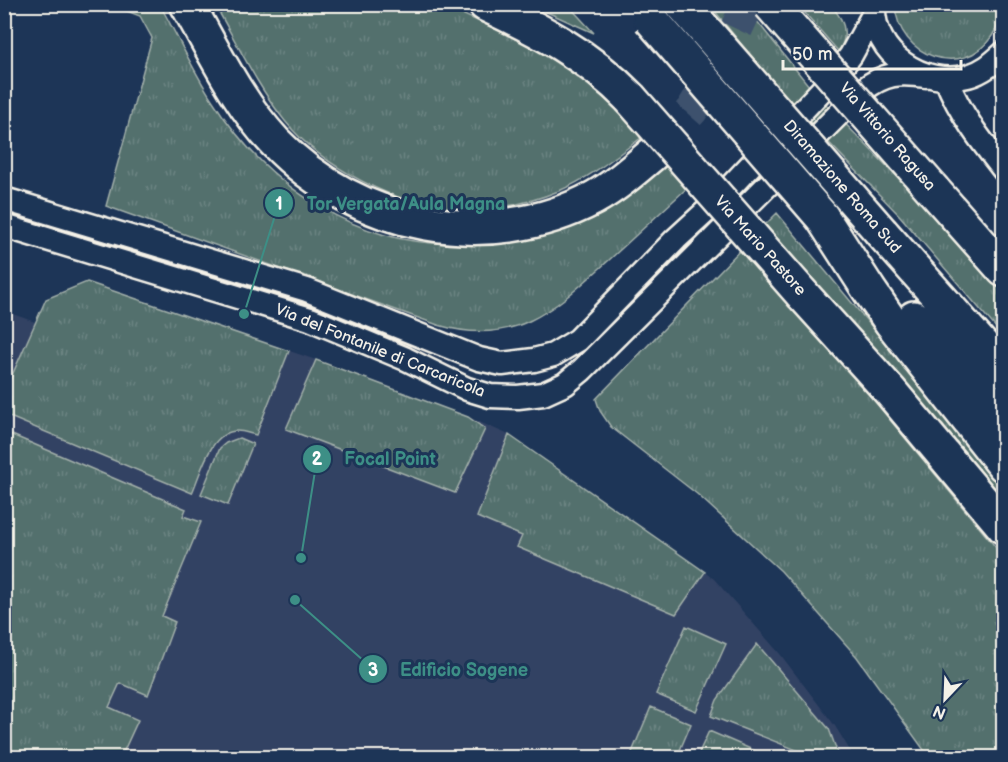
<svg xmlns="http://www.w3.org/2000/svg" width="1008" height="762" font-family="'Balsamiq Sans',sans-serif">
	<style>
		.built { fill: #334264 }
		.grass { fill: url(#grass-tufts); stroke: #a3b0aa; stroke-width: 1.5 }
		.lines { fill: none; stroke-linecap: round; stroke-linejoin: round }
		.highway-tunnel { stroke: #3d516d; stroke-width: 33; stroke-dasharray: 33 16; stroke-linecap: butt }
		.minor-casing { stroke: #f4f1e8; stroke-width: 27 }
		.highway-casing { stroke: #f4f1e8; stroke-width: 38 }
		.minor { stroke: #1d3557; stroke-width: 22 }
		.highway { stroke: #1d3557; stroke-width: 33 }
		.highway-bridge-casing { stroke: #f4f1e8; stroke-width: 38; stroke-linecap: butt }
		.highway-bridge { stroke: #1d3557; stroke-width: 33 }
		.labels { text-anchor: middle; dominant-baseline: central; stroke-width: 6; stroke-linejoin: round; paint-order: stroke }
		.street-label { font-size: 16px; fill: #f4f1e8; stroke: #1d3557 }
		.leader { fill: none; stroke: #3d8f86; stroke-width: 2 }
		.callout-dot { fill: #3d8f86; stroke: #1d3557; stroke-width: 2 }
		.mark-label { font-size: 18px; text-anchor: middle; font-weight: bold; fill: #fff }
		.callout-label { font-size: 18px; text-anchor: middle; font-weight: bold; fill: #3d8f86; stroke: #1d3557; stroke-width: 6; stroke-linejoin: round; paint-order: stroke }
	</style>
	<defs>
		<pattern id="grass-tufts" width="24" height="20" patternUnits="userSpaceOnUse" patternTransform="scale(1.5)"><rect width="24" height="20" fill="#526f6d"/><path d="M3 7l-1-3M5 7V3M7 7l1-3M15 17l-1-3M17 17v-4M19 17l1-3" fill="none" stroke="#6c8482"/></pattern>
	</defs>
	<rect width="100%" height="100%" fill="#1d3557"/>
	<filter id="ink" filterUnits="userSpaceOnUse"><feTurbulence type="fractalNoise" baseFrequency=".0167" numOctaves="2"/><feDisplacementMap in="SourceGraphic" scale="12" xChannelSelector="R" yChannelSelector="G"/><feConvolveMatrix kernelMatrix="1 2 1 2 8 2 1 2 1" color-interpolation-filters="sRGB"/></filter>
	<g filter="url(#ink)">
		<path class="built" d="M87,282L316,360L468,417L509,435L714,579L780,654L835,726L854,757H5L4,311L35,322L46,299Z"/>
		<path class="grass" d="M109,4L160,5C178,37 193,71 213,101C267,187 361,250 464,243L660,156L686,189C660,213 634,237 608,261C555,309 515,348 438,325L106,206L152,38L140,16Z
			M215,5H442L522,41L561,64L595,88L627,118L641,138C616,156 590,178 561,190C527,204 492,212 455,209C397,206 322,167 285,121C257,86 237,43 215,5Z
			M531,5H568L594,33Z
			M710,5H744L813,91L933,213L1003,293V336L900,216L775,87Z
			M798,5H830C845,19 849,34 839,52Z
			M895,5V4L1002,5C1000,16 999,26 992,36C963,80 898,57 895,5Z
			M777,213L1003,484V505C927,408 846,317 763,227Z
			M745,245L1003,556V757H929L857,657L781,571L697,494L611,427L600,411L596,399Z
			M87,282L289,351L256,435C250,434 244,431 237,431C210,431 201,473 192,493L5,415V391L46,299Z
			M316,360L468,417L485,429L455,493L286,429Z
			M5,432L186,509L183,516L201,522L162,616L175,622L148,695L120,683L109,707L138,720L121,757H5Z
			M509,435L705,572L676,614L517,547L522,536L477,517Z
			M239,438L253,444L228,505L201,494L220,448L226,443Z
			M686,626L726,644L696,711L656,694Z
			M757,644L829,729L839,757H814L711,716L717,700Z
			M651,707L691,724L677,757H630Z
			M709,731L767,756L766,757H697Z"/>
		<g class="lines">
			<path class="highway-tunnel" d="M656,151L692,110L720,64L748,4"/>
			<g class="minor-casing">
				<path id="minor" d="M874,6C872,54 924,88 968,76C983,72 993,63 1004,53
					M946,79C960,114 981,141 1004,170
					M4,199L307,290L479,359L502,364L534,360L553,355L578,340L676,239L711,207L836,75L851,55L874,13
					M4,226L310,319L406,359L467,389L490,396L518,397L543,394L565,384L582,370L863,90C885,73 899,72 926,76"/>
			</g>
			<g class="highway-casing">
				<path id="highway" d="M187,4C214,51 238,103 275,142C356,227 489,254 594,198C617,185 636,168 656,151
					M485,4C538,29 588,55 630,98
					M934,191L1004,270
					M822,217L869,290L891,322L1004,465
					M882,233L1004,370
					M803,295L890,391L1004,527
					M914,318L1004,417"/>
			</g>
			<use href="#minor" class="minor"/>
			<use href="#highway" class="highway"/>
			<g class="highway-bridge-casing">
				<path id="highway-bridge" d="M682,4L882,233
					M770,4L934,191
					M650,18L822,217
					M630,98L803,295"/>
			</g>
			<use href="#highway-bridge" class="highway-bridge"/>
		</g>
	</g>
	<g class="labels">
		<g class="street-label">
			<text transform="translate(887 137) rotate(49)">Via Vittorio Ragusa</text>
			<text transform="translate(842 187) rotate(49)">Diramazione Roma Sud</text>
			<text transform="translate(760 246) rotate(48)">Via Mario Pastore</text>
			<text transform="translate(380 351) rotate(22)">Via del Fontanile di Carcaricola</text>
		</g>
	</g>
	<path class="leader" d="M244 314L279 203M301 558L317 459M295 600L373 669"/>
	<g class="callout-dot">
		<circle cx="244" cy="314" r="6"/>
		<circle cx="301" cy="558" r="6"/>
		<circle cx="295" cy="600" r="6"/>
		<circle cx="279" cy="203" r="15"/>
		<circle cx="317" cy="459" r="15"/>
		<circle cx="373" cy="669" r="15"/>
	</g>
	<g class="mark-label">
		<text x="279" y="210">1</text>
		<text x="317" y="465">2</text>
		<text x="373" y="676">3</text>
	</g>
	<g class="callout-label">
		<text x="406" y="210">Tor Vergata/Aula Magna</text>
		<text x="390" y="465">Focal Point</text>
		<text x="464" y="676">Edificio Sogene</text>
	</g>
	<rect width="1008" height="762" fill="none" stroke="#1d3557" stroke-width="24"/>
	<rect x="12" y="12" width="984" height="738" fill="none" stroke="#f4f1e8" stroke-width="2" filter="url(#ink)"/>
	<g transform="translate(945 699) rotate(203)" stroke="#1d3557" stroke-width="4.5" paint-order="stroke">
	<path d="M0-4.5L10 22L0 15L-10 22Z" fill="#f4f1e8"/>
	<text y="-9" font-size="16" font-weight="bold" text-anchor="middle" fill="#f4f1e8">N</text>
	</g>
	<path d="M783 60v9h178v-9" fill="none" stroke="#f4f1e8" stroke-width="3"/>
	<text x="792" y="60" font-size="18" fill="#f4f1e8" stroke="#1d3557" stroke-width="4.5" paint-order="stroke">50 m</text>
</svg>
